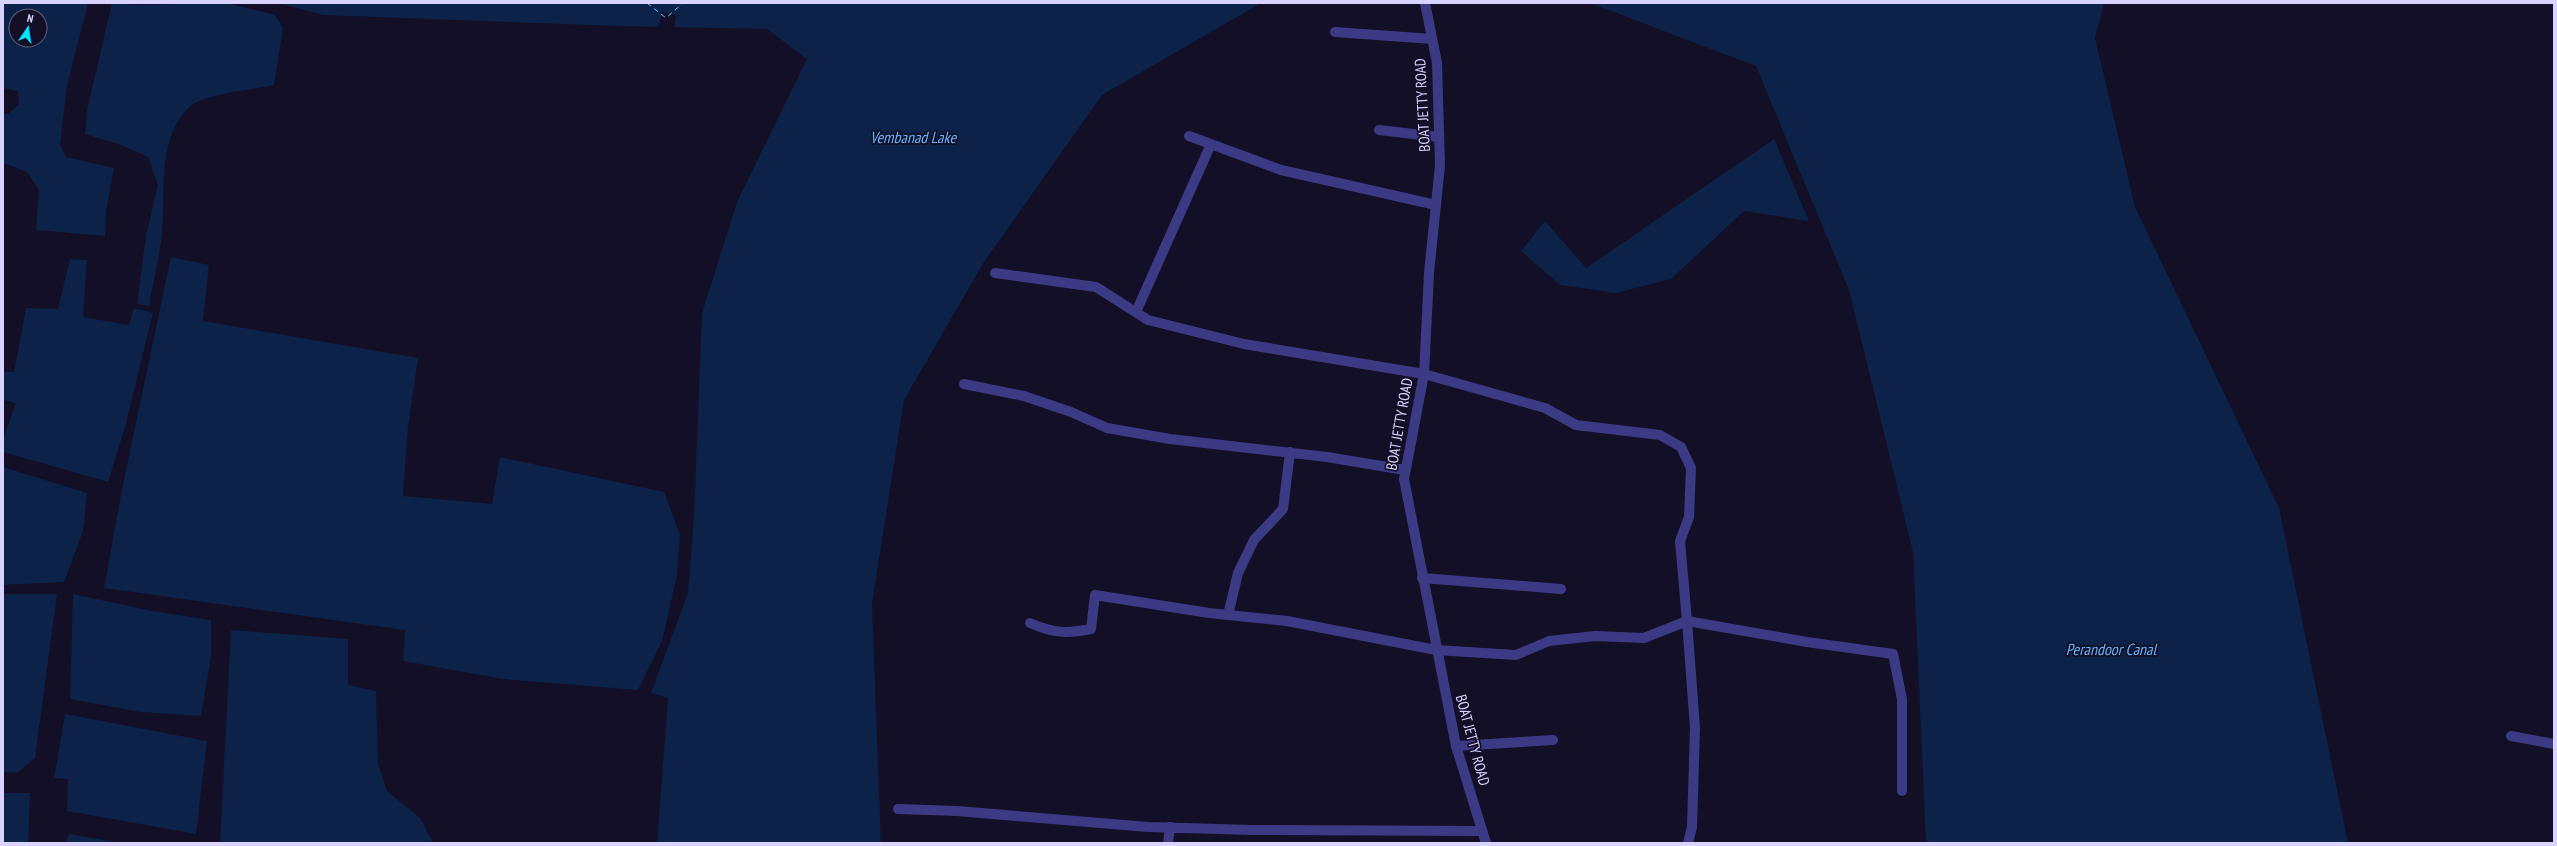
<svg xmlns="http://www.w3.org/2000/svg" width="2557" height="846" font-family="'PT Sans Narrow',sans-serif">
	<style>
		.water { fill: #0c2248; fill-rule: evenodd }
		.pier { fill: #130f26 }
		.lines { fill: none; stroke-linecap: round; stroke-linejoin: round }
		.ferry { stroke: #62b6ff; stroke-width: 1; stroke-dasharray: 5 4; stroke-linecap: butt }
		.minor { stroke: #3d3a85; stroke-width: 10 }
		.tertiary { stroke: #3d3a85; stroke-width: 10 }
		.labels { text-anchor: middle; dominant-baseline: central; stroke-width: 3.5; stroke-linejoin: round; paint-order: stroke }
		.street-label { font-size: 15px; fill: #d9d4ff; stroke: #130f26 }
		.water-label { font-size: 16px; font-style: italic; fill: #62b6ff; stroke: #130f26 }
	</style>
	<rect width="100%" height="100%" fill="#130f26"/>
	<path class="water" d="M3,3H88L67,86L60,145L66,157L114,168L106,212L105,236L36,230L39,190L27,172L3,163V114H8L19,104L18,91L3,88ZM16,16H40V40H16Z
		M112,3L136,5L226,3L275,15L283,28L274,85C256,89 205,94 192,105C156,134 166,194 162,234C159,258 153,283 149,306L137,304L146,235L158,185L148,157L121,145L85,134L87,110Z
		M278,3H1261L1102,95L984,262L904,400L872,604L881,843H657L668,698L651,693L688,593L694,516L702,313L737,202L807,59L767,29L617,26L323,15Z
		M1590,3H2104L2095,38L2135,207L2279,508L2348,843H1926L1913,552L1849,290L1756,66Z
		M1774,139L1809,221L1744,211L1671,279L1616,293L1560,285L1521,251L1545,221L1586,268Z
		M171,257L209,265L203,321L418,358L408,427L403,496L492,504L500,457L664,492L680,535L677,575L662,641L638,690L503,679L403,661L405,630L104,588L122,489Z
		M70,259L87,260L83,317L129,325L134,308L153,313L125,427L108,482L3,452V439L16,403L3,400V372H14L26,308L58,309Z
		M3,467L87,493L83,531L64,582L3,585Z
		M3,594H57L35,758L17,773L3,772Z
		M73,594L152,611L211,620V657L201,716L140,712L70,699Z
		M231,630L348,639V685L376,691L378,764L387,791L420,818L433,843H220Z
		M65,714L207,741L196,834L67,811L68,779L54,778Z
		M3,793H30L28,843H3Z
		M69,834L122,843H66Z"/>
	<path class="pier" d="M662,12L676,15L674,29H658Z"/>
	<g class="lines">
		<path class="ferry" d="M647,3L666,18L683,3"/>
		<path class="minor" d="M1335,32L1432,39
			M1379,130L1439,137
			M1189,136L1281,170L1436,205
			M995,273L1096,287L1148,320L1244,344L1424,374L1545,408L1576,425L1660,435L1681,447L1691,468L1689,517L1680,541L1687,621L1807,642L1893,654L1902,699V791
			M1136,312L1211,144
			M964,384L1024,396L1071,412L1107,428L1170,439L1327,457L1405,470
			M1422,578L1561,589
			M1228,615L1238,573L1254,540L1283,509L1290,452
			M1030,623C1053,633 1066,634 1091,629L1095,595L1209,613L1287,621L1436,650L1516,655L1549,641L1595,636L1644,638L1687,621L1695,728L1692,827L1688,843
			M2511,736L2554,744
			M1456,746L1553,740
			M898,809L957,811L1148,827L1253,830L1482,831
			M1168,843L1170,827"/>
		<path class="tertiary" d="M1425,3L1437,63L1440,165L1429,273L1424,374L1404,479L1456,746L1486,843"/>
	</g>
	<g class="labels">
		<g class="street-label">
			<text transform="translate(1422 105) rotate(-93)">BOAT JETTY ROAD</text>
			<text transform="translate(1399 424) rotate(-80)">BOAT JETTY ROAD</text>
			<text transform="translate(1473 740) rotate(75)">BOAT JETTY ROAD</text>
		</g>
		<g class="water-label">
			<text x="913" y="137">Vembanad Lake</text>
			<text x="2111" y="649">Perandoor Canal</text>
		</g>
	</g>
	<rect width="2557" height="846" fill="none" stroke="#d9d4ff" stroke-width="8"/>
	<g transform="translate(28 28) rotate(13)"><circle r="19" fill="#130f26" stroke="#625e7d"/>
	<path d="M0-3L7 15L0 10L-7 15Z" fill="#00e5ff"/>
	<text y="-6" font-size="11" font-weight="bold" text-anchor="middle" fill="#d9d4ff">N</text>
	</g>
</svg>
